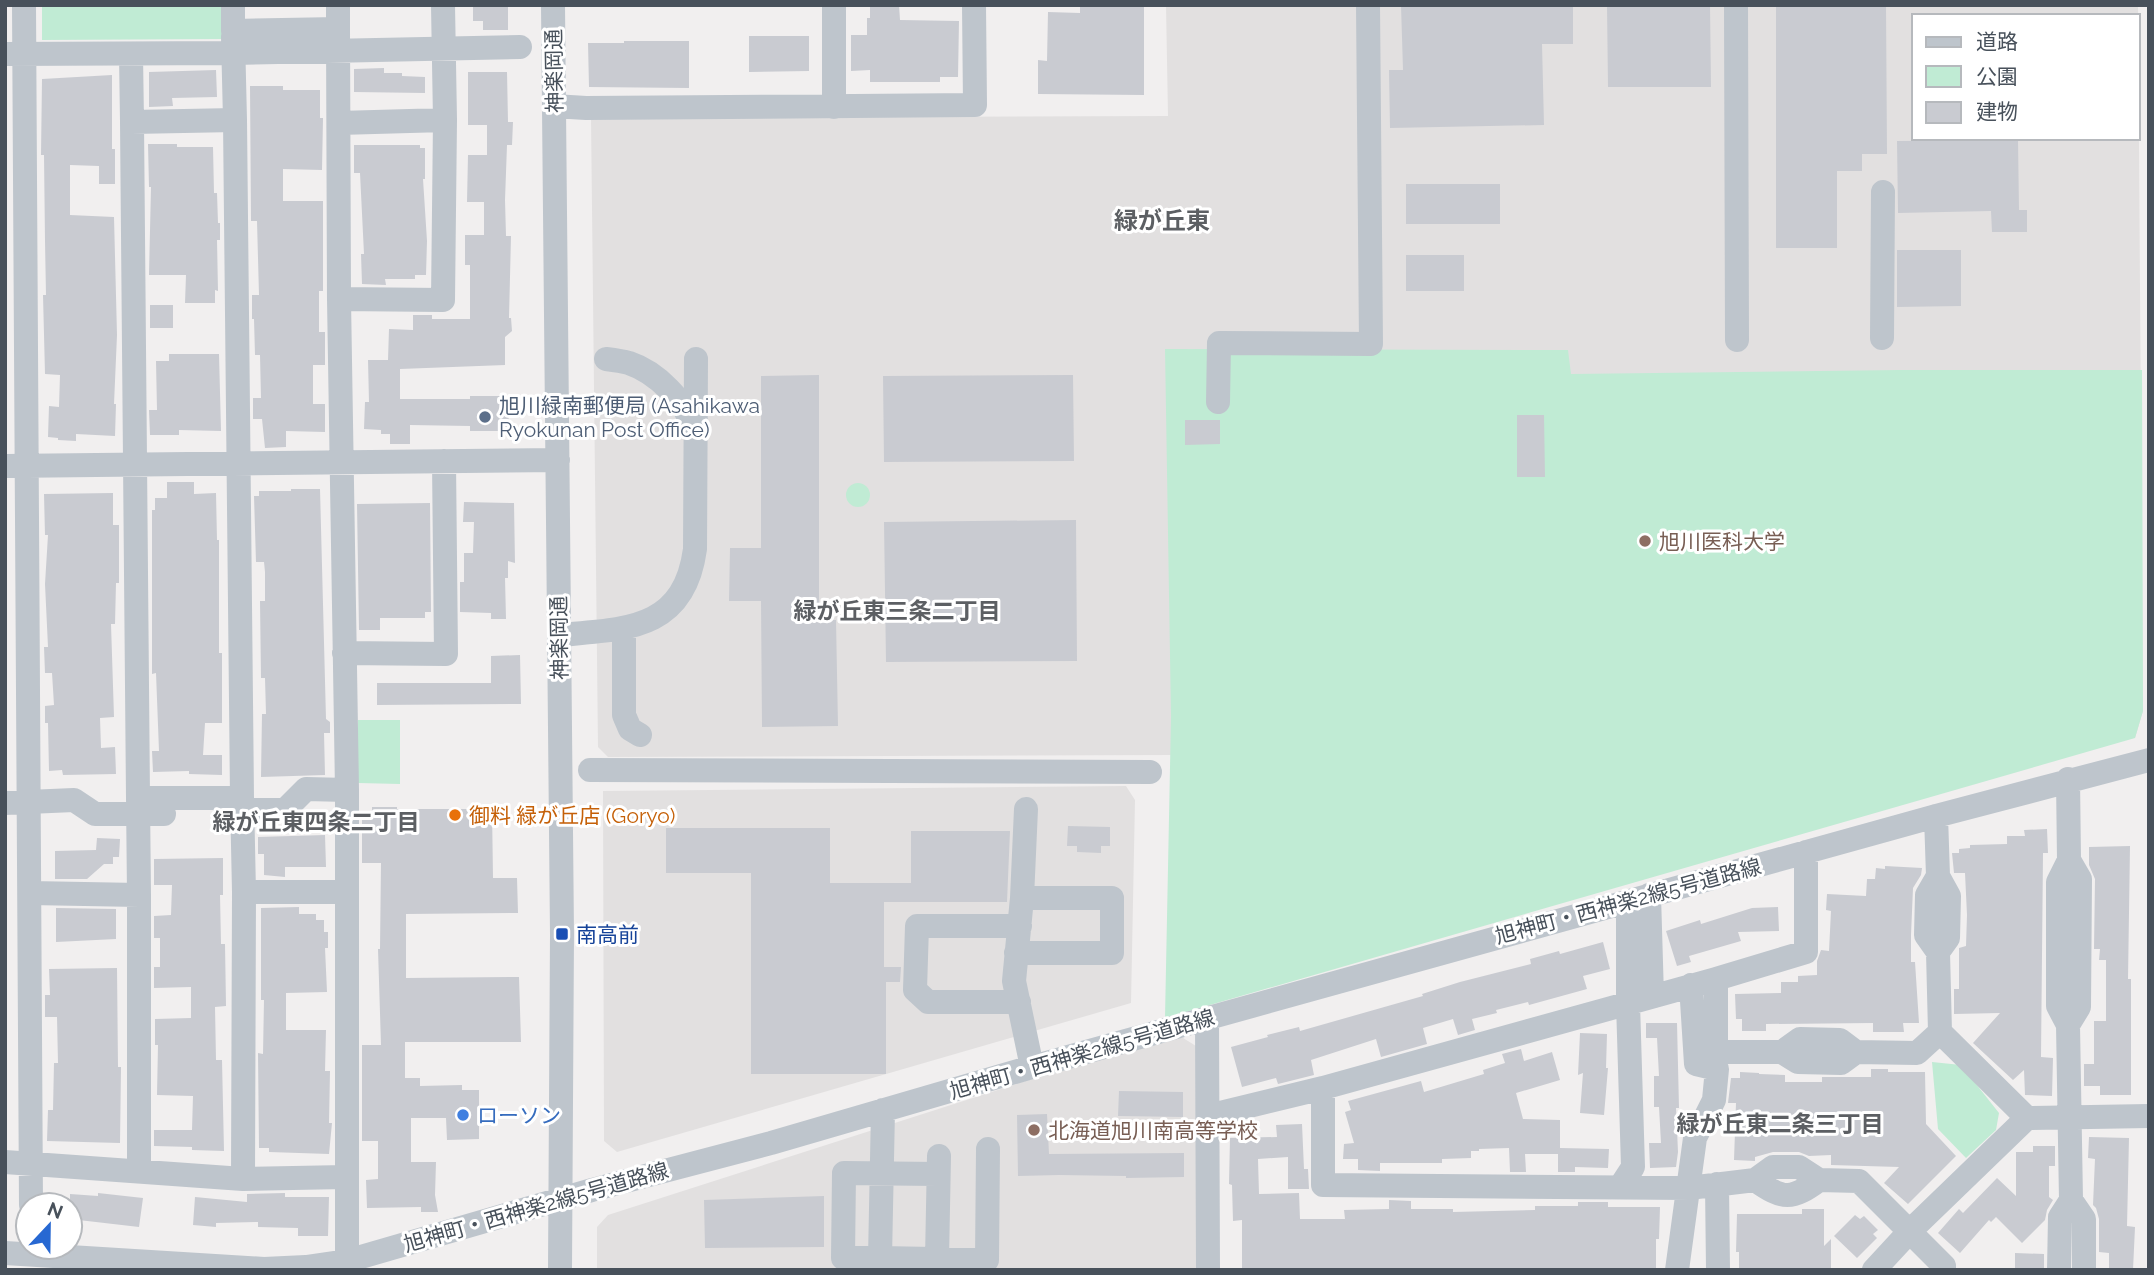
<svg xmlns="http://www.w3.org/2000/svg" width="2154" height="1275" font-family="Raleway,'Noto Sans JP',sans-serif">
	<style>
		.education { fill: #e2e0e0; fill-rule: evenodd }
		.green { fill: #c0ebd4 }
		.building { fill: #c9cbd1 }
		.lines { fill: none; stroke-linecap: round; stroke-linejoin: round }
		.minor { stroke: #bec5cc; stroke-width: 24 }
		.service-dot { fill: #5c6f8a; stroke: #fff; stroke-width: 2.5 }
		.education-dot { fill: #8d6e63; stroke: #fff; stroke-width: 2.5 }
		.food-dot { fill: #e8710a; stroke: #fff; stroke-width: 2.5 }
		.transit-dot { fill: #1a4fb4; stroke: #fff; stroke-width: 2.5 }
		.shop-dot { fill: #3f7fe0; stroke: #fff; stroke-width: 2.5 }
		.labels { text-anchor: middle; dominant-baseline: central; stroke-width: 6; stroke-linejoin: round; paint-order: stroke }
		.street-label { font-size: 21px; fill: #48515b; stroke: #fff }
		.service-label { font-size: 21px; fill: #4e5e75; stroke: #fff; text-anchor: start }
		.education-label { font-size: 21px; fill: #785e54; stroke: #fff; text-anchor: start }
		.food-label { font-size: 21px; fill: #c56008; stroke: #fff; text-anchor: start }
		.transit-label { font-size: 21px; fill: #164399; stroke: #fff; text-anchor: start }
		.shop-label { font-size: 21px; fill: #366cbe; stroke: #fff; text-anchor: start }
		.neighbourhood-label { font-size: 23px; font-weight: bold; fill: #5c5f63; stroke: #fff }
		.quarter-label { font-size: 24px; font-weight: bold; fill: #5c5f63; stroke: #fff }
	</style>
	<rect width="100%" height="100%" fill="#f1efef"/>
	<path class="education" d="M1166,5H2138L2143,711L2135,738L1170,755L608,757L598,747L591,118L1168,116ZM1914,16H2138V138H1914Z
		M1126,786L1135,800L1131,1003L617,1152L604,1141L603,791Z
		M1175,1033L1196,1046L1200,1270H597V1227L608,1215Z"/>
	<path class="green" d="M42,5H225L226,39L42,40Z
		M1165,349L1568,350L1571,374L1899,370H2142L2143,711L2135,738L1165,1018L1171,717Z
		M846 495a12 12 0 1 1 24 0a12 12 0 1 1-24 0Z
		M358,720H400V784L358,783Z
		M1932,1062L1961,1065L1999,1113L1996,1130L1966,1158L1938,1129Z"/>
	<path class="building" d="M473,5H508V30H483V21H473Z
		M870,5H899L900,20L959,21L958,77H940V82H870V70L851,71V35H867V18H870Z
		M1080,5H1144V95L1038,94V60L1047,61L1048,12L1080,13Z
		M1401,5H1573V44H1542L1544,125L1390,128L1389,70H1403Z
		M1607,5H1710L1711,87H1608Z
		M1776,5H1886L1887,154H1862V171H1837V248H1776Z
		M749,36H809V71L749,72Z
		M624,41H689V88L589,87L588,43H624Z
		M384,68V73H402V76L425,77V93L354,92V69Z
		M216,70L217,97L172,98L173,106L149,107V72Z
		M468,72H507L508,122H513L512,145H507L505,200L506,236H511L509,318H511L512,331L505,337V365L400,369V399H470V396H508L509,431H470V426L410,425V444H390V434H381V430L364,429L365,402H369L368,360H388L389,329L413,330V315H432V319H470V265H465V235H484V202H467L468,155H487V125H468Z
		M112,75V149H115V184H99V166L70,165V215L114,217L117,335L114,404H116L115,436L76,434V441L58,440V438L48,437L49,406L59,407L60,375L45,374L43,295H46L45,241L44,155H41L42,79Z
		M250,86H283V90H320V118H323L322,170L283,169V201H323V291H319V332H325V365H313V404H325V432L286,431V447L265,448L262,419H253V398H261L260,355H255L254,319H252V295H259L257,221H251Z
		M2018,140L2019,210H2027V232H1992L1991,211L1898,213L1897,141Z
		M148,144H177V147H213L214,193H217L218,223H220V240H217L218,291L215,290V303H185L186,275H149L151,187H149Z
		M354,145H420V148H425V179H423L427,241L426,275H415V279H385L386,285L362,284L361,254H364L360,173H354Z
		M1406,184H1500V224H1406Z
		M1897,250H1961V306L1897,307Z
		M1406,255H1464V291H1406Z
		M150,305H173V328H150Z
		M169,354H219L221,431L179,430V435H150L149,410H157L156,361H169Z
		M819,375V620H836L838,726L762,727L761,601H729L730,548H761V376Z
		M1073,375L1074,461L884,462L883,376Z
		M1517,415H1544L1545,477H1517Z
		M1185,420H1220V444L1185,445Z
		M167,482H194V494L216,493L217,540H219V653H222V723H205L203,755H222V775L189,774V771L153,772L152,751H159L156,673L152,674V510H155V498H167Z
		M291,489H320L326,719L330,722V733H324L325,775L261,777L262,714H266L265,678H261L260,601H265V572L264,562H256L254,496H259V491H291Z
		M113,493V525H119V583H116L115,624H111L114,717L100,718L101,748L115,747L116,774L63,775L62,770L49,771L48,723H45V706L54,705L52,673H45L44,647H48L45,584L48,535H45L44,494Z
		M464,502L514,503L515,563L508,561V578H505L506,619H491V613L460,612V582H464V553H473L474,522H463Z
		M430,503L431,612H425V618H380V630H359L357,504Z
		M1076,520L1077,661L886,662L884,522Z
		M520,655L521,704L377,705V683H491V656Z
		M372,807H397V809H492L493,878H517L518,913L406,914V978L519,977L521,1042H405V1078H420V1086L462,1085V1090H479V1139L447,1140L446,1118H411V1162H436L435,1195L438,1212H421V1207L367,1208L366,1180L378,1179V1141H362V1045H381L378,949H380L381,863H362V814H372Z
		M1068,826L1110,827V846H1101V853L1077,852V846H1067Z
		M666,828H830V883H911V831H1010L1007,902H884V967H901L900,982H886V1074H751V873H666Z
		M2047,829L2048,853H2043L2041,1057L2053,1058L2052,1096L2025,1095L2024,1070L2013,1080L1973,1043L2000,1013L1954,1014V989H1959V948L1966,946L1967,915L1965,873H1954L1952,853H1959V849L1970,848V845L2007,844V836H2025L2024,830Z
		M325,835L326,867H285V877L264,875V854H258V837Z
		M97,838L120,839L119,857H113V864H104L87,879H55V851L96,850Z
		M2130,846L2128,979H2131V1095H2100V1086H2084V1064H2094V1021H2106V960H2099L2100,949H2094L2095,879L2089,865V847Z
		M223,858V895H220L221,944H225L226,1006L215,1007L216,1060H222L224,1151L192,1150V1147L154,1146V1130H192L193,1096L157,1095L158,1045H155V1019L191,1018V987L154,988V967H160V938H154V916L171,915L172,885H154V859Z
		M1885,866L1922,868L1921,875L1913,888L1911,935V962H1915L1919,1023H1903L1904,1032H1873V1023L1766,1024V1031H1742V1019H1736L1735,994L1781,993V982H1798V976L1817,975V961L1821,950L1829,951L1831,911L1826,910L1827,894L1866,896L1867,879H1875L1876,868L1885,869Z
		M299,907V914H316V920H324V932H328V948H325L327,992L286,993V1030H326L325,1071H330L329,1123H332L329,1154L269,1152V1148H259L258,1053L263,1054L264,1000H261V908Z
		M1778,907L1779,931L1738,932L1741,941L1689,956L1691,962L1677,966L1666,931L1700,920L1701,924L1752,908Z
		M56,908L116,909V939L56,942Z
		M1603,942L1610,969L1583,976L1587,989L1529,1005L1528,1002L1496,1010L1497,1013L1472,1019L1475,1030L1458,1035L1453,1019L1423,1028L1427,1044L1381,1057L1376,1039L1311,1060L1314,1075L1278,1084L1276,1078L1242,1087L1231,1047L1268,1037L1267,1035L1299,1027L1300,1031L1423,996L1422,994L1460,982L1531,964L1530,959L1559,951L1560,954Z
		M117,968L118,1067H121L120,1143L47,1141L48,1110H53L54,1063H58L57,1017H45V995H50L49,969Z
		M1646,1023H1677L1679,1108H1676L1678,1152L1676,1167L1650,1168L1649,1143H1661L1659,1107H1654V1076H1659L1657,1038H1646Z
		M1580,1033L1607,1034L1606,1068H1608L1604,1115L1580,1113L1583,1073L1578,1075Z
		M1521,1049L1524,1061L1552,1052L1560,1080L1516,1093L1523,1119L1560,1120V1148L1609,1149L1608,1168L1575,1167V1172H1558V1154H1525L1526,1172H1510L1509,1148L1479,1149V1151H1471V1158L1442,1159V1163H1380V1171L1358,1170V1159H1343L1344,1144L1354,1143L1345,1112L1351,1110L1348,1101L1421,1081L1424,1092L1484,1074L1483,1070L1505,1063L1502,1054Z
		M1871,1069H1888V1072H1925L1926,1124L1956,1156L1908,1204L1884,1183L1899,1167L1831,1165V1155L1809,1156L1799,1152H1773L1755,1157V1161L1734,1160L1736,1103H1728L1731,1078H1740V1072L1759,1073V1074L1785,1075V1082H1822V1077H1871Z
		M1119,1091L1183,1092V1117L1118,1116Z
		M1047,1114L1049,1154L1184,1153V1177L1126,1178V1176L1059,1175L1018,1176L1017,1115Z
		M1302,1124L1304,1169H1308L1309,1189H1288V1157L1258,1159L1259,1194L1299,1193L1300,1219H1345L1344,1210L1389,1209V1200L1411,1201V1209H1453V1212L1535,1210V1206H1578V1202H1608V1207H1660L1659,1239H1656V1270H1242V1220L1233,1221L1232,1185L1229,1184L1230,1138L1277,1137L1276,1125Z
		M2089,1137L2129,1138L2127,1226L2135,1227L2133,1270H2109V1253L2099,1252V1219L2096,1208L2093,1205L2095,1159L2088,1158Z
		M2033,1146H2055V1166H2049V1197L2053,1200L2047,1210L2045,1220L2022,1243L1996,1217L1991,1222L1989,1220L1960,1253L1938,1233L1959,1209L1963,1213L1997,1178L2016,1196V1152H2033Z
		M98,1193L143,1198L139,1227L70,1219V1194L98,1196Z
		M285,1193V1197H329L328,1236H298V1228L258,1227V1222L216,1223V1227L193,1225L195,1197L247,1202V1194Z
		M824,1196V1247L705,1248L704,1200Z
		M1802,1209H1824V1246L1831,1239V1270H1739V1252H1736L1737,1214H1802Z
		M1855,1215L1860,1219L1864,1216L1878,1230L1873,1234L1877,1238L1857,1258L1834,1236Z
		M2015,1253L2044,1254V1270H2015Z"/>
	<g class="lines">
		<path class="minor" d="M24,5L31,1205
			M233,5V31L338,29V5
			M553,5L562,934L560,1270
			M834,5V107
			M1736,5L1737,340
			M338,29L339,299L347,790V1270
			M233,37L235,120
			M5,54L234,53L520,47
			M131,54L132,122
			M554,106L586,108L975,105L974,5
			M235,120L242,798H138L132,122Z
			M339,123L445,120
			M339,299L443,300L445,120L443,5
			M1882,338L1883,192
			M606,359C614,360 622,361 629,363C656,372 686,401 693,429
			M1218,402L1219,343L1371,344L1368,5
			M5,466L558,460
			M624,629V715L630,729L640,735
			M559,635C625,629 684,631 695,549L696,359
			M344,653L446,654L444,461
			M590,770L1150,772
			M138,798L139,895
			M242,798L244,892
			M5,803L74,800L95,814H164
			M1026,809L1022,898L1014,981L1032,1067
			M225,814L244,815L253,810H285L306,789L347,790
			M1936,816L1938,876L1949,896L1948,938L1938,952L1940,1032L2027,1118
			M1806,852V952L1716,979V1052H1782L1798,1062L1841,1063L1856,1052
			M1938,876L1927,895L1926,935L1938,952
			M30,893L139,895V1170
			M1649,895L1652,996
			M1016,953H1112V898H1022
			M1019,1002H928L915,990L917,926H1020
			M1207,1019L1208,1270
			M2068,1025L2079,1007L2080,879L2069,860
			M1782,1052L1800,1039L1840,1040L1856,1052L1917,1053L1940,1032
			M1323,1088V1185L1689,1188L1755,1180L1773,1167H1799L1819,1180L1859,1181L1944,1266V1270
			M883,1110L880,1258L987,1260L988,1149
			M1208,1116L1323,1088L1716,979
			M5,1162L243,1179L345,1177
			M243,1179L244,892H346
			M1755,1180C1783,1200 1792,1200 1819,1180
			M1717,1184L1718,1270
			M1620,1187L1633,1167L1628,1003V901
			M2071,1200L2084,1219V1270
			M5,1253L264,1269L306,1267L347,1261L592,1190L771,1143L1032,1067L1936,816L2149,760
			M880,1258H843L844,1173L938,1174
			M937,1259L939,1156
			M1677,1270L1695,1138L1714,1100L1717,1069L1696,1064L1691,985
			M1874,1270L1910,1231L2027,1118L2149,1116
			M2059,1270L2060,1217L2071,1200L2068,1025L2058,1006V882L2069,860L2068,779"/>
	</g>
	<circle class="service-dot" cx="485" cy="417" r="7"/>
	<g class="education-dot">
		<circle cx="1645" cy="541" r="7"/>
		<circle cx="1034" cy="1130" r="7"/>
	</g>
	<circle class="food-dot" cx="455" cy="815" r="7"/>
	<rect class="transit-dot" x="555" y="927" width="14" height="14" rx="3.5"/>
	<circle class="shop-dot" cx="463" cy="1115" r="7"/>
	<g class="labels">
		<g class="street-label">
			<text transform="translate(554 71) rotate(-91)">神楽岡通</text>
			<text transform="translate(559 638) rotate(-91)">神楽岡通</text>
			<text transform="translate(1628 901) rotate(-15)">旭神町・西神楽2線5号道路線</text>
			<text transform="translate(1082 1054) rotate(-16)">旭神町・西神楽2線5号道路線</text>
			<text transform="translate(536 1207) rotate(-16)">旭神町・西神楽2線5号道路線</text>
		</g>
		<g class="service-label">
			<text x="499" y="405">旭川緑南郵便局 (Asahikawa<tspan x="499" dy="24">Ryokunan Post Office)</tspan></text>
		</g>
		<g class="education-label">
			<text x="1659" y="541">旭川医科大学</text>
			<text x="1048" y="1130">北海道旭川南高等学校</text>
		</g>
		<g class="food-label">
			<text x="469" y="815">御料 緑が丘店 (Goryo)</text>
		</g>
		<g class="transit-label">
			<text x="576" y="934">南高前</text>
		</g>
		<g class="shop-label">
			<text x="477" y="1115">ローソン</text>
		</g>
		<g class="neighbourhood-label">
			<text x="897" y="610">緑が丘東三条二丁目</text>
			<text x="316" y="821">緑が丘東四条二丁目</text>
			<text x="1780" y="1123">緑が丘東二条三丁目</text>
		</g>
		<g class="quarter-label">
			<text x="1162" y="220">緑が丘東</text>
		</g>
	</g>
	<rect width="2154" height="1275" fill="none" stroke="#48515b" stroke-width="14"/>
	<rect x="1912" y="14" width="228" height="126" fill="#ffffff" stroke="#b6b9bd" stroke-width="2"/>
	<rect x="1926" y="37" width="35" height="10" fill="#bec5cc" stroke="#b6b9bd" stroke-width="2"/>
	<text x="1976" y="49" font-size="21" fill="#48515b">道路</text>
	<rect x="1926" y="66" width="35" height="21" fill="#c0ebd4" stroke="#b6b9bd" stroke-width="2"/>
	<text x="1976" y="84" font-size="21" fill="#48515b">公園</text>
	<rect x="1926" y="102" width="35" height="21" fill="#c9cbd1" stroke="#b6b9bd" stroke-width="2"/>
	<text x="1976" y="119" font-size="21" fill="#48515b">建物</text>
	<g transform="translate(49 1226) rotate(22)"><circle r="33" fill="#ffffff" stroke="#b6b9bd" stroke-width="2"/>
	<path d="M0-5L12 26L0 18L-12 26Z" fill="#2768d2"/>
	<text y="-10" font-size="19" font-weight="bold" text-anchor="middle" fill="#48515b">N</text>
	</g>
</svg>
